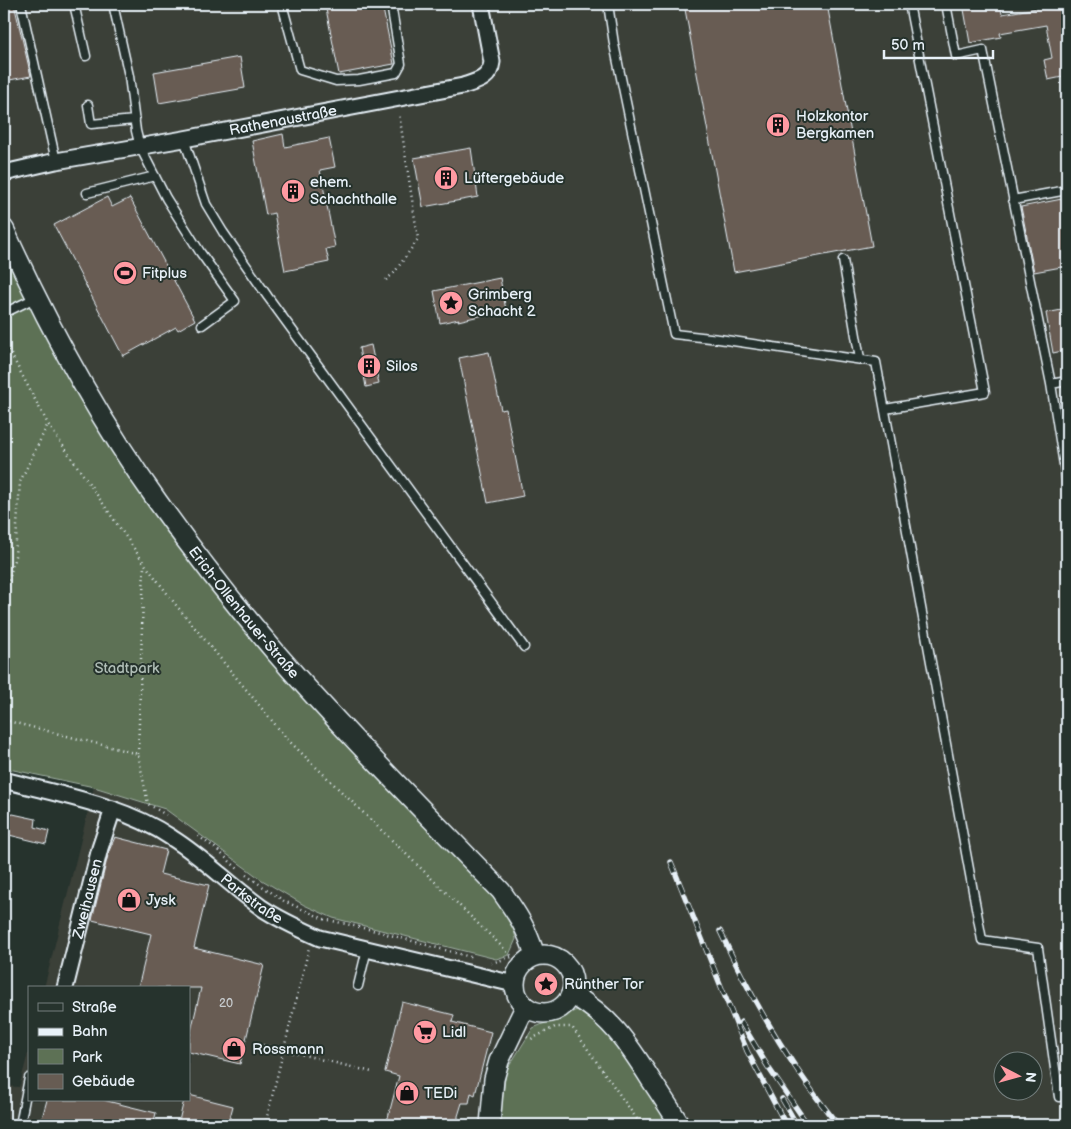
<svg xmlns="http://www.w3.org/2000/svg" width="1071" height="1129" font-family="'Balsamiq Sans',sans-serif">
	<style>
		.built { fill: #3a3f38; fill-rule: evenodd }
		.green { fill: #5d7155; stroke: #a2b1a6 }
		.building { fill: #675c53; stroke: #e8f1f8 }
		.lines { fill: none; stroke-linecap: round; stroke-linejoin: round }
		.service-casing { stroke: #e8f1f8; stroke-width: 11 }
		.minor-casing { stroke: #e8f1f8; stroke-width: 19 }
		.tertiary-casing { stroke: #e8f1f8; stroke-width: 22 }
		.path { stroke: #e8f1f8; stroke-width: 2.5; stroke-dasharray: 1 4; stroke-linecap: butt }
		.service { stroke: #26332d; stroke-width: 8 }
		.minor { stroke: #26332d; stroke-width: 15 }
		.tertiary { stroke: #26332d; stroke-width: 19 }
		.rail-casing { stroke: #e8f1f8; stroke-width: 5.5 }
		.rail { stroke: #26332d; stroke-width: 4; stroke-dasharray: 11; stroke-linecap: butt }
		.labels { text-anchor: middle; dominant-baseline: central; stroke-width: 4; stroke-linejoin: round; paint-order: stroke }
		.number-label { font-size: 12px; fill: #c8cccf }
		.poi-label { font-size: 15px; fill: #e8f1f8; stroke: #26332d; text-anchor: start }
		.street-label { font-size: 15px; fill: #e8f1f8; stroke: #26332d }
		.park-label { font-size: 15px; fill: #b0beb7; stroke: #26332d }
	</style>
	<rect width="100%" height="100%" fill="#26332d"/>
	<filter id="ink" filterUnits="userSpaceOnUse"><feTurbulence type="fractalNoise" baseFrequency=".02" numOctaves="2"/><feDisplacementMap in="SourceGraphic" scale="10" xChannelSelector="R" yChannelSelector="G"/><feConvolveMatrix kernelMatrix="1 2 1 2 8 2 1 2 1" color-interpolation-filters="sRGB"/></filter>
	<g filter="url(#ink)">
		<path class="built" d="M4,4H1067V1125H674L506,1071L499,1125H4V1086L19,1087L29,1050V1100H189V988H44L94,787L165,809L262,880L304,904L332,917L370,926L182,538L4,233ZM1004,1062H1034V1092H1004Z"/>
		<path class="green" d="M4,233L155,500L500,897L512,922L516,939L509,955L496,959L333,918L304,905L262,880L165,809L94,787L4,768Z
			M577,1010L599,1022L674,1125H499L506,1071L533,1028Z"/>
		<path class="building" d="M4,4H14L31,76L4,81Z
			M325,4H382L394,64L339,74Z
			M684,4H827L872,246L734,272Z
			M963,4H1000L1002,14L1043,7V4H1067V76L1048,80L1044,60L1052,58L1046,25L1000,33L1001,37L970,43Z
			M240,57L245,88L159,103L154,72Z
			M283,134L285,147L329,138L335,167L320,170L335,247L326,249L329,262L285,271L274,213L266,215L252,141Z
			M471,148L478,197L423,207L414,158Z
			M107,197L112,207L130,198L195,320L178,330L176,327L123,356L54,225Z
			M1067,198V266L1034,272L1021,207Z
			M500,278L506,310L458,321L459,319L440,323L434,291Z
			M1067,309V350L1053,353L1046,313Z
			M371,345L379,384L366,387L359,348Z
			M489,352L501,410L506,409L523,496L488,503L459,358Z
			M13,814L36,819L35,827L49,831L46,844L5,834L7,822L4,819V817Z
			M115,837L166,850L160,874L209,885L194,948L264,965L240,1064L189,1052V1040L201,988H138L151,934L92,920L109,851Z
			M402,1002L454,1015L452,1022L491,1032L475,1095L471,1093L469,1103H462L458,1116V1125H386L399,1076L385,1072Z
			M189,1095L233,1106L228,1125H178L184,1100H189Z
			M47,1100H103L156,1113L153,1125H40Z"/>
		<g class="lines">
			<g class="service-casing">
				<path id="service" d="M21,4L56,161
					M74,4L86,56
					M113,4L129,76L136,131L140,147L166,198L200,252L235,301L202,325
					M282,4L300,70L336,81L359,80L396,73L401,64L391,4
					M608,4L614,44L674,334L719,339L876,362L982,940L1038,948L1059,1097
					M946,4L956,56L983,50L1051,384L1067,484
					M88,105L91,124L135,120
					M184,139L206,204L223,232L268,297L524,647
					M87,193L155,176
					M1013,200L1067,190
					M843,260L860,359
					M4,313L35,298
					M1051,384L1067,381
					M885,409L985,392L909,4
					M358,986L367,949
					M20,1125L29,1078"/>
			</g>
			<g class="minor-casing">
				<g id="minor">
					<path id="s1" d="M4,173L56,161L184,139L463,86C478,81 490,79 492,62L481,4"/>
					<path id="s2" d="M4,780C60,795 123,805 172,838C204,858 231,886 262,908C280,920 300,929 320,938L514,984"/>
					<path id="s3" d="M65,988L100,848L113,809"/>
				</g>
			</g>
			<g class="tertiary-casing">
				<g id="tertiary">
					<path id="s4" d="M4,229C47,324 97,417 158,502C195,554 235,605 277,654C348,736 426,813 501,891C518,915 526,927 535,955"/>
					<circle cx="544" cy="984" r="29"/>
					<path d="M571,994C609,1015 628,1043 651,1080C661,1095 671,1110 680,1125"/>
					<path d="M490,1125L494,1079L499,1061L525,1007"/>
				</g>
			</g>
			<path class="path" d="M386,280L394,273L418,239L399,113
				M4,341L48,424L144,563L176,605L288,740L521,965
				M4,600L15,556L20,482L48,424
				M4,720L138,754L148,804L166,815
				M138,754L144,565
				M198,836L214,847L238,869
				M246,875L284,901L324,919L372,930L474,958
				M491,963L512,957
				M527,1037L531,1039L555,1027H572L641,1125
				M263,1045L372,1072
				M265,1125L309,948"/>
			<use href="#service" class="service"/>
			<use href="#minor" class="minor"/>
			<use href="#tertiary" class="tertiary"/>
			<g class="rail-casing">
				<path id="rail" d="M671,862L747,1051L786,1125
					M720,931C752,1000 790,1066 838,1125
					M741,1022L768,1067L808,1125
					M782,1099L797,1125"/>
			</g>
			<use href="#rail" class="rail"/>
		</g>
	</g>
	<defs>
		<g id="building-disc" transform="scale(1.25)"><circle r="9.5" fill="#ff9aa2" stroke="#26332d"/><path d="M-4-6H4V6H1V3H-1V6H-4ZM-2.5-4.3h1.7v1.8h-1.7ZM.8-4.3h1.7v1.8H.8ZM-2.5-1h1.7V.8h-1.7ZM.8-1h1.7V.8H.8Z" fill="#111"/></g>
		<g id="stadium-disc" transform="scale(1.25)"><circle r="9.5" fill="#ff9aa2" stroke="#26332d"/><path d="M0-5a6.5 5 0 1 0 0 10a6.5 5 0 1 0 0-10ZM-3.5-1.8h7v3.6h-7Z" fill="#111"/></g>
		<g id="sight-disc" transform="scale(1.25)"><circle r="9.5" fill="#ff9aa2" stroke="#26332d"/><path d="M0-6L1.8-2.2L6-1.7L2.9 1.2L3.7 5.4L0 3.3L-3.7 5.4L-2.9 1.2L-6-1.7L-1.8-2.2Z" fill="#111"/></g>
		<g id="shop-disc" transform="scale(1.25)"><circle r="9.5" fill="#ff9aa2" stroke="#26332d"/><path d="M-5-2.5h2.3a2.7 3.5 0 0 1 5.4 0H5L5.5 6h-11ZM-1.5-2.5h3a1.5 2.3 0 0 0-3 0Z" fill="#111"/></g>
		<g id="supermarket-disc" transform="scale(1.25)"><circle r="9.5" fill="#ff9aa2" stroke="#26332d"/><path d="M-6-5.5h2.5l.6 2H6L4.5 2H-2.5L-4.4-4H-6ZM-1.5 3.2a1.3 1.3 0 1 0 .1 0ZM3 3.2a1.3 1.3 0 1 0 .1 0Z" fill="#111"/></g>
	</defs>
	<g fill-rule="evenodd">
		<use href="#building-disc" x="778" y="125"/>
		<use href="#building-disc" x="446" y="178"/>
		<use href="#building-disc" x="293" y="191"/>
		<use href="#stadium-disc" x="125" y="273"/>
		<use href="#sight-disc" x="451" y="303"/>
		<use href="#building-disc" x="369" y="366"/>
		<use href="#shop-disc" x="129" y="900"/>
		<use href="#sight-disc" x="546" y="984"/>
		<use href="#supermarket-disc" x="425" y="1032"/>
		<use href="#shop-disc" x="234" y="1049"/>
		<use href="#shop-disc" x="407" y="1093"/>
	</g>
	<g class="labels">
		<g class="number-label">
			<text x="226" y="1003">20</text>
		</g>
		<g class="poi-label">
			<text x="796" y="116">Holzkontor<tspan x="796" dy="17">Bergkamen</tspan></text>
			<text x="464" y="178">Lüftergebäude</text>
			<text x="310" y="182">ehem.<tspan x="310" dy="17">Schachthalle</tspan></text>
			<text x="142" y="273">Fitplus</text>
			<text x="468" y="294">Grimberg<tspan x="468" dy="17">Schacht 2</tspan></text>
			<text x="386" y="366">Silos</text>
			<text x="146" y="900">Jysk</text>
			<text x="564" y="984">Rünther Tor</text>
			<text x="442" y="1032">Lidl</text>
			<text x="252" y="1049">Rossmann</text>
			<text x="424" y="1093">TEDi</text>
		</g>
		<g class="street-label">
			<text stroke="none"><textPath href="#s1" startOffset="284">Rathenaustraße</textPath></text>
			<text stroke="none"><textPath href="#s4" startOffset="454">Erich-Ollenhauer-Straße</textPath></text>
			<text stroke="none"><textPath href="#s2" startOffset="279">Parkstraße</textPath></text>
			<text stroke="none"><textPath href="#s3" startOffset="92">Zweihausen</textPath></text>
		</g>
		<g class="park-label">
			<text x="127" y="668">Stadtpark</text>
		</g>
	</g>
	<rect width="1071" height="1129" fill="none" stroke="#26332d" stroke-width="20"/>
	<rect x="10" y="10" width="1051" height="1109" fill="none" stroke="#e8f1f8" stroke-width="2" filter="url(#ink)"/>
	<rect x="28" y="986" width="162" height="115" fill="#26332d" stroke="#747f7e"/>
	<rect x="38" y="1003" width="25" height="8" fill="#26332d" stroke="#747f7e"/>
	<text x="72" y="1012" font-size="15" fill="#e8f1f8">Straße</text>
	<rect x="38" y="1028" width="25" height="8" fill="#e8f1f8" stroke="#747f7e"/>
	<text x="72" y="1036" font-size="15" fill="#e8f1f8">Bahn</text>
	<rect x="38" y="1049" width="25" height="15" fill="#5d7155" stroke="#747f7e"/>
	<text x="72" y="1062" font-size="15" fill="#e8f1f8">Park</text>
	<rect x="38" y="1074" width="25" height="15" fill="#675c53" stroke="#747f7e"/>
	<text x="72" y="1086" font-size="15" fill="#e8f1f8">Gebäude</text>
	<g transform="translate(1018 1076) rotate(96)"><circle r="24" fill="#26332d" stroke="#747f7e"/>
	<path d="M0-4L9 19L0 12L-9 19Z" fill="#ff9aa2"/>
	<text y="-8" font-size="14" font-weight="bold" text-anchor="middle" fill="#e8f1f8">N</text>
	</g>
	<path d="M884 50v8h109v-8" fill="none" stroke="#e8f1f8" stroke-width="2.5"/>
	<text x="891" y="50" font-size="15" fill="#e8f1f8" stroke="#26332d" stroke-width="4" paint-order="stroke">50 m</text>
</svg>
